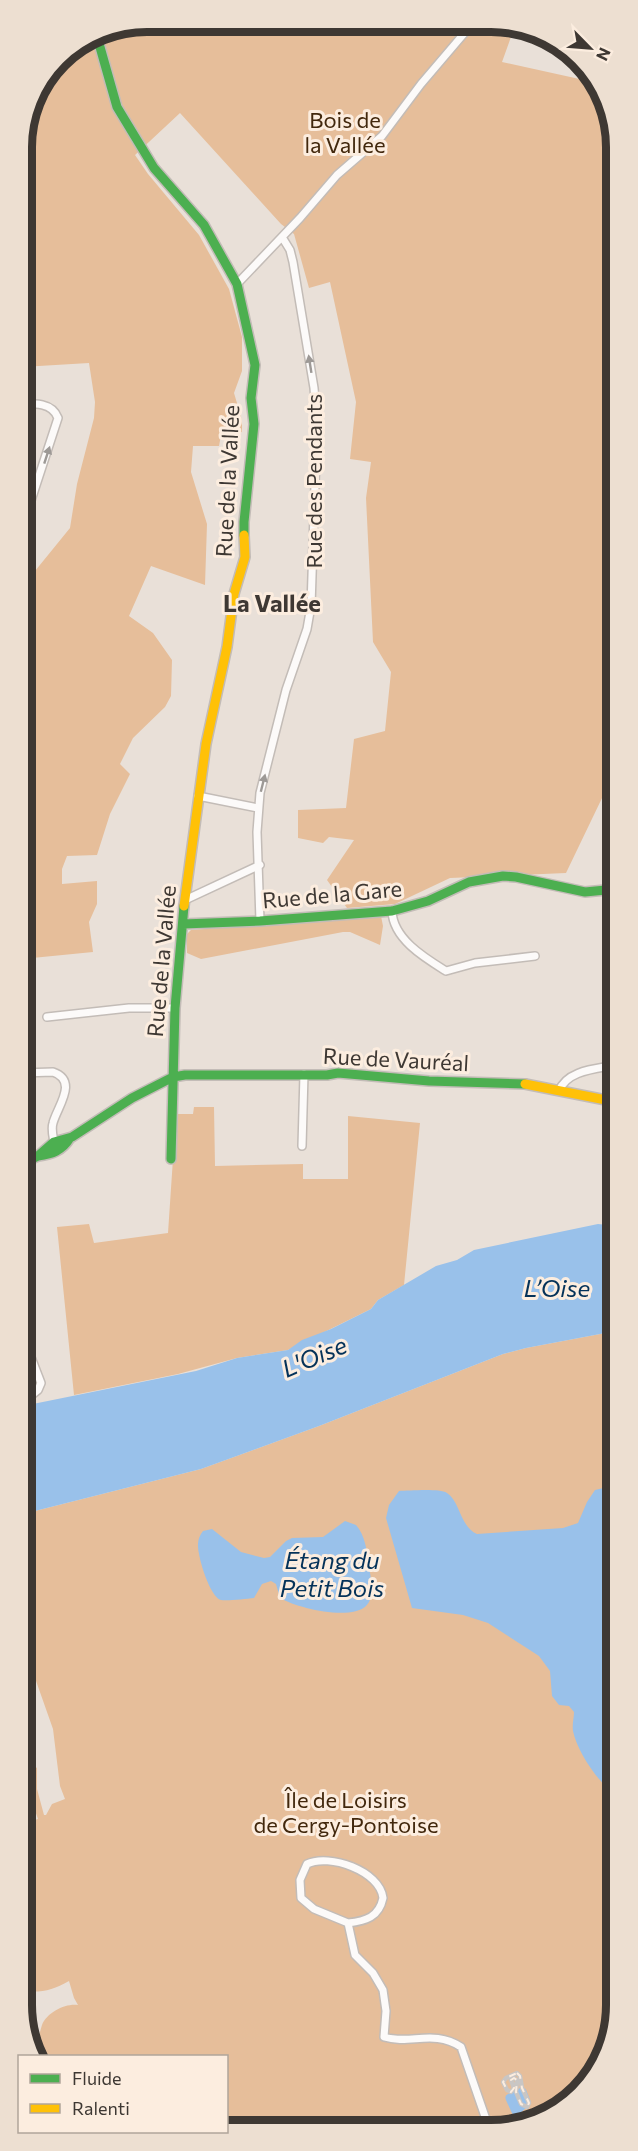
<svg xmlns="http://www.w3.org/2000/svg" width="638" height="2151" font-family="Commissioner,sans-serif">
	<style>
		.green { fill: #e6be9a }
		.water { fill: #99c1ea }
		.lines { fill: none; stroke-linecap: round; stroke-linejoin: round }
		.canal { stroke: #99c1ea; stroke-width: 9 }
		.street-casing { stroke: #c3bcb7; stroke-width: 10 }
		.fast-casing { stroke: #c3bcb7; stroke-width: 12 }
		.slow-casing { stroke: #c3bcb7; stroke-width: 12 }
		.street { stroke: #fcfaf9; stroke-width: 7 }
		.fast { stroke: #4caf50; stroke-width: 9 }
		.slow { stroke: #ffc107; stroke-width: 9 }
		.rail-casing { stroke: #c9c6c4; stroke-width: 4.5 }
		.rail { stroke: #fceddf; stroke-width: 2; stroke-dasharray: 7; stroke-linecap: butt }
		.oneway { fill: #9d9996 }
		.labels { text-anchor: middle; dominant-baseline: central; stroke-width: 6; stroke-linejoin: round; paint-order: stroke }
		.park-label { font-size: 22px; fill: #42280d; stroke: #fceddf }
		.street-label { font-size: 22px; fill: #3e3833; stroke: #fceddf }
		.neighbourhood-label { font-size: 24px; font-weight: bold; fill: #3e3833; stroke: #fceddf }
		.water-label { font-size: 24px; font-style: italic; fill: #043259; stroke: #fceddf }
		.rim { fill: none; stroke: #3e3833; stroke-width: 8 }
	</style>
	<rect width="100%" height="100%" fill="#e9e0d8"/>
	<path class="green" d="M147,21L516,23L502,62L593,82L615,122V771L566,873L450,878L395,904L347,908L327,880L354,840L329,837L323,843L298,838V810L346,808L354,739L385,731L391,672L373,642L366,498L371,462L350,459L356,402L330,282L309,288L294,234L281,224L180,113L135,155L148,174L199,235L229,289L242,337V371L234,393L242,420V432L221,435L219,446H193L191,472L207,524L205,585L151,566L129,616L153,633L172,660L171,696L165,707L133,738L120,764L130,774L110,814L97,855L67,856L62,869V884L97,881V904L89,922L93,952L22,959V587L70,528L77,484L94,418L95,402L89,363L22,367L21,139L31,98L58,58L99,30Z
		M381,916L383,926L380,945L350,932H343L201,959L187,953V934L191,930Z
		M194,1107H214L215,1166L303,1164V1179H348V1116L420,1123L404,1285L378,1300L371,1309L288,1350L237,1358L178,1374L74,1395L57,1227L89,1224L94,1243L168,1233L176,1114H193Z
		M616,1331L617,2012L586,2088L516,2128H227L226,2056H38L34,2048C39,2040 39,2034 42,2025C47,2012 66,2003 78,2005L74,1998L69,1981C53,1990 42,1993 23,1991V1823L38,1819L23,1776V1763L33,1765L37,1768V1789L44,1815H46L52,1804L65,1799L60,1786L53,1729L23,1644V1514L201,1469L319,1426L503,1354L526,1348Z"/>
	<path class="water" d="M598,1224L616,1226V1331L526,1348L503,1354L319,1426L201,1469L23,1514V1406L196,1371L237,1358L288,1350L302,1340L331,1329L371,1309L378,1300L436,1266L457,1260L474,1250Z
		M616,1485L617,1795C599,1785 577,1751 573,1731C572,1724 574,1718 574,1712L569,1706L559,1705L552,1696L550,1671L539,1656L488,1623L463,1615L412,1608L386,1518L389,1505L399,1491C408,1491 439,1488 447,1493C460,1501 460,1527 477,1534L563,1528L578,1523L587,1502L595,1490Z
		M345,1521L356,1525C365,1535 367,1551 369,1565C370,1576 376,1596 366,1606C350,1621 297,1608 280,1598L276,1584L271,1581L262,1584L254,1598C246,1599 227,1601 221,1600C210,1598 197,1555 198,1544C198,1539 200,1535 203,1531L212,1529L241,1552L264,1558L270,1557L286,1541L292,1538L323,1537Z"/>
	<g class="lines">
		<path class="canal" d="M522,2092L526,2102L516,2111L510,2098L514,2096L518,2101L522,2099Z"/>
		<g class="street-casing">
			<path id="street" d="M237,284L300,218L337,175L382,136L421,84L473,23
				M22,409C33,400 53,404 58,418L22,528
				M198,796L258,808
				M185,900L260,865
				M392,911C393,939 425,958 446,971L475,963L535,956
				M260,921L257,832L260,793L286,690L307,629L311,606L317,424L314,388L293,262L290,250L282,237
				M47,1017L129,1008H175
				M22,1073L53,1072C79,1081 57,1107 53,1123C51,1129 53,1136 54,1142
				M559,1091C567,1070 596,1069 616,1065
				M302,1146L304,1074
				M23,1343L29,1352L41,1383L38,1390L33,1394L25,1391L23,1384
				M348,1923L314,1909L301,1898L300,1880L307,1864C329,1853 380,1871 383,1898C379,1917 366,1921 348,1923L355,1955L373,1973L383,1990L386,2011L384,2037C410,2045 434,2029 461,2047L489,2128"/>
		</g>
		<g class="fast-casing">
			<path id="fast" d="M92,35L100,47L117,107L154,168L204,225L237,284L255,365L251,398L254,424L244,522V535
				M183,924L260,921L392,911L428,901L469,882L503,876L516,877L585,892L616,889
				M38,1156C52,1154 62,1151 70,1138
				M171,1159L175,1008L184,906
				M22,1164L38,1156L54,1142L72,1137L132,1098L173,1077L185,1075H327L338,1073L429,1081L525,1084"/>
		</g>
		<g class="slow-casing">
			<path id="slow" d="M184,906L206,744L227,647L234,594L245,557L244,535
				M525,1084L616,1102
				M23,2005L31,2022L29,2039"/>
		</g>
		<use href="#street" class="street"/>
		<use href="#fast" class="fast"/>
		<use href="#slow" class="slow"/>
		<g class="rail-casing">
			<path id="rail" d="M517,2073L520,2076L522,2088L529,2103L527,2107L521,2104L516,2092L517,2080L514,2078L511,2080L514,2088L511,2092L507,2090L503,2082L506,2078Z"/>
		</g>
		<use href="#rail" class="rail"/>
	</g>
	<defs><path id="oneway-solid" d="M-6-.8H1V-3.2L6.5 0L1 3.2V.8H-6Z" transform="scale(1.5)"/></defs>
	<g class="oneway">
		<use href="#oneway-solid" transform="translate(310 364) rotate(-99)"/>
		<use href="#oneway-solid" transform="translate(47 455) rotate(-72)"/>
		<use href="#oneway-solid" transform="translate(263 783) rotate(-76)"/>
	</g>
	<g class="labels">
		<g class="park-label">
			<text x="345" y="119">Bois de<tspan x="345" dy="25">la Vallée</tspan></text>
			<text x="346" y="1799">Île de Loisirs<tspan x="346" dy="25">de Cergy-Pontoise</tspan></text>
		</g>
		<g class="street-label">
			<text transform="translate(227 481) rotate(-87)">Rue de la Vallée</text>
			<text transform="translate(313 481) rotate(-90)">Rue des Pendants</text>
			<text transform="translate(332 894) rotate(-5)">Rue de la Gare</text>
			<text transform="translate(161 961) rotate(-85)">Rue de la Vallée</text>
			<text transform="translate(396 1059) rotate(3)">Rue de Vauréal</text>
		</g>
		<g class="neighbourhood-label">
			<text x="272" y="602">La Vallée</text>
		</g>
		<g class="water-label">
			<text x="557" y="1287">L’Oise</text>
			<text transform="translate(314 1356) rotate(-23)">L'Oise</text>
			<text x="332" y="1559">Étang du<tspan x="332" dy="28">Petit Bois</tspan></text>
		</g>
	</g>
	<path d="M0 0H638V2151H0ZM147 32H491A115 115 0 0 1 606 147V2005A115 115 0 0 1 491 2120H147A115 115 0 0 1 32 2005V147A115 115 0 0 1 147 32Z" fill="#eddfd1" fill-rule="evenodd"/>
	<path class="rim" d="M147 32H491A115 115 0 0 1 606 147V2005A115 115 0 0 1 491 2120H147A115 115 0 0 1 32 2005V147A115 115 0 0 1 147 32Z"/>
	<rect x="18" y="2055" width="210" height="78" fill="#fceddf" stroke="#b0a59a" stroke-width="1.5"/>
	<rect x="30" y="2074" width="30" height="9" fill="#4caf50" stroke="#b0a59a" stroke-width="1.5"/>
	<text x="72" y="2085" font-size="18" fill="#3e3833">Fluide</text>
	<rect x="30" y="2104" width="30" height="9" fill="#ffc107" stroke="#b0a59a" stroke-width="1.5"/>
	<text x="72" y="2115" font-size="18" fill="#3e3833">Ralenti</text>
	<g transform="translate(590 48) rotate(115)" stroke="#fceddf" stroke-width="4.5" paint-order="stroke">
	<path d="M0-4.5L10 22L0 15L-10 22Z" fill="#3e3833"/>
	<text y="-9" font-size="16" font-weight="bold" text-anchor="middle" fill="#3e3833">N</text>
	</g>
</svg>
